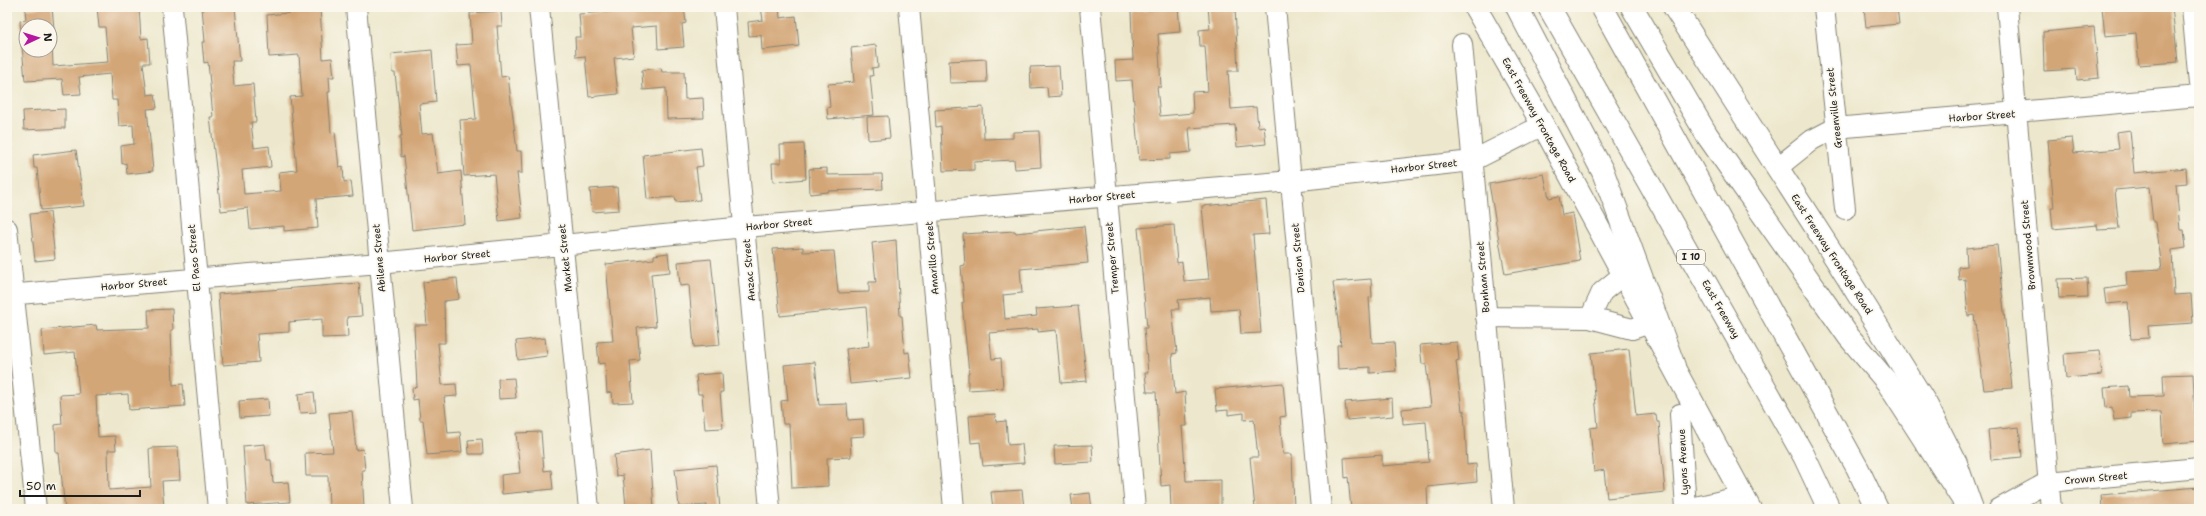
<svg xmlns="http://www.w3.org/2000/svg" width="2206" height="516" font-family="'Shantell Sans',sans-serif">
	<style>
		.building { fill: #d3a677; fill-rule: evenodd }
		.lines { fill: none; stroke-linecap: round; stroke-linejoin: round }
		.minor-casing { stroke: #848274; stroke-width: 22 }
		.major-casing { stroke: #848274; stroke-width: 24 }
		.highway-casing { stroke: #848274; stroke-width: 24 }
		.minor { stroke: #fff; stroke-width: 20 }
		.major { stroke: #fff; stroke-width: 22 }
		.highway { stroke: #fff; stroke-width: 22 }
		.labels { text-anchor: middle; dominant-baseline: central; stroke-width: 3.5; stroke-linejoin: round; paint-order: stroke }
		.shield { fill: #fbf7ec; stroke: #5f5e5a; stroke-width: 1 }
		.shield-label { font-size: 9px; font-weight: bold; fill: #1c1c1c }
		.street-label { font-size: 10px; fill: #1c1c1c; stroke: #fbf7ec }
	</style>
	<rect width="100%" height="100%" fill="#fbf7ec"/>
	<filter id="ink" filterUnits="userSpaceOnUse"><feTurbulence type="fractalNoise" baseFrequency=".025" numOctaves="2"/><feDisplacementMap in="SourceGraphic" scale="8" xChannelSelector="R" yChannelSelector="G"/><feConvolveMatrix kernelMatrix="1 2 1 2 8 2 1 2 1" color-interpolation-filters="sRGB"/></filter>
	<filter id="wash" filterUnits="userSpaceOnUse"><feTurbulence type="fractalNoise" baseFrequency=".012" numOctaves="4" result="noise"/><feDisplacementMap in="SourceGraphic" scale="16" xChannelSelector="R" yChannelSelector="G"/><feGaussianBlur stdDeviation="0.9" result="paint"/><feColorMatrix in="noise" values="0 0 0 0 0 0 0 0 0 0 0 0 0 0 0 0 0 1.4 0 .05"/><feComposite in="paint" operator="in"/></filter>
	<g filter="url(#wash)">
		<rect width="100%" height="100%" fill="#ede8cd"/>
		<g id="blocks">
			<path class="building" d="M52,7L55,40L52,41L53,66L108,62L105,27H99L97,7H139L141,39L148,38L150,63H143L147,95L155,94L157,108L147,109L153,171L127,174L126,163L122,164L121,146L134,144L133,125L119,126L117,100H112L110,74L79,77L81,94L64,95L62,79L25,81L20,21L26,20L25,9ZM26,26H50V50H26Z
				M202,7H235L240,61H232L234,86L253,84L256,122H251L254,148L269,146L271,167L242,170L244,194L281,191L279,172L297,170L290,97L302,96L299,55L269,57L267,15L289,13L288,7H320L323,59L332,58L334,77H329L330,92H328L331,133L335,132L339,167L343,166L344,182L351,181L353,196L316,199L318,228L284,231V226L250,229L248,208L221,211L210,117H213L208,62L204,63L202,42H205Z
				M633,7H684L686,23L682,24L684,47L658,49L657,26L631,28L634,56L614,58L618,94L589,97L585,56L576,57L575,37H581L579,14L633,10Z
				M761,7H779L780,18L796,16L799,46L762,50L761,35L749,36L748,22L763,20Z
				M1178,7L1180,32L1158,34L1161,87H1157L1160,116L1193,113L1192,92L1208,91L1205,46H1200L1199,30L1210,29L1208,7H1235L1238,71H1228L1231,109L1256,107L1258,127L1264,126L1266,144L1237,147L1235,125L1189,128L1191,152L1170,154V159L1139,160L1132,80L1116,81L1115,61L1133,60L1131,12Z
				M1864,7H1897L1899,24L1866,27Z
				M2120,7H2172L2178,62L2139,65L2136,33L2105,36L2102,8Z
				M501,11L502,26H497L501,77L508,76L517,151H521L522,173H517L522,218L499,221L494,174L464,176L460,120L476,119L471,65L458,66L456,45L472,44L470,13Z
				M2094,27L2099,78L2077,80L2076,69L2044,71L2043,32Z
				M876,45L878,67L872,68L873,76H870L874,115L828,119L827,108L830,107L828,84L854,82L851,48Z
				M432,50L436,102L419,104L422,134L433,133L438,174L461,171L465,224L412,230L404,156L401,157L400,136H402L395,73H392L391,54Z
				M986,59L987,82L950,83L949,61Z
				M1059,66L1061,96L1048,97L1047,87L1031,88L1030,67Z
				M661,68L662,72H684L685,99L703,98L704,118L667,119L666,88L643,90L642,70Z
				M983,107L984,139L1013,138V132L1039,131L1041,167L1015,169L1014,160L974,162V170L943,171L941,126L936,127L935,110Z
				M65,109V128L24,130L23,111Z
				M888,116L890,138L868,140L867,117Z
				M2130,130L2134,173L2186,168L2187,183L2176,184L2180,230H2184L2186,248L2172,250L2174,295L2191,294L2193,323L2148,326L2149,338L2131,339L2128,302L2106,304L2104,289L2127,286L2126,271L2162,269L2156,222H2153L2149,187L2115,190L2119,229L2098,230L2097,225L2053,229L2051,208H2054L2048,140L2072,138L2074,153L2119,149L2117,132Z
				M804,144L806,179L773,182L772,163H781L780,145Z
				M701,148L703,166L696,167L700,200L676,202L675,197L647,199L643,155Z
				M76,150L84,206L41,210L37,168H34L33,155Z
				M827,168V175L882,174L883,189L828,191V192L810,194L809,169Z
				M1544,174L1549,198L1559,196L1562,215L1572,213L1580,261L1505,274L1489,184Z
				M617,187L619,210L592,212L590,189Z
				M1266,200L1269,234L1253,235L1261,333L1241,334L1239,309L1211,311L1210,297L1178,300L1179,309H1172L1177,353L1172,354L1175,394L1185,392L1187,426H1182L1186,481L1221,480V509H1171L1170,485L1161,486L1156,392H1147L1145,373H1148L1144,328H1147L1138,228L1174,225L1177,263L1182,262L1184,281L1209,279L1202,206Z
				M50,212L55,259L35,261L30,214Z
				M1084,226L1088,263L1020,269L1022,293L1003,295L1005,319L1037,316L1036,309L1078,306L1087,381L1061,383L1056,330L1038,332V329L989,333L992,359L1001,358L1003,388L968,390V373H969L962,303L964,302L961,266L965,265L963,234L1015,231L1016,233Z
				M896,240L900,316H902L905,353L909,352L912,378L850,384L846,349L869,346L866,307L780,316L773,249L803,247V252L834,251L838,293L869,292V282H876L872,243Z
				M1997,245L2012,388L1984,390L1974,315L1968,316L1965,279L1959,280L1958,267L1967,266L1966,248Z
				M668,253L670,272L651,274L656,326L637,328L640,360L630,361L633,402L613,403L612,392L607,393L605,363L599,364L597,342L613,341L606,264L654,259V255Z
				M711,259L720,345L694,347L689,285L680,286L678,262Z
				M457,278L459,299L444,301L445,343H438L442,385L456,384L457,396L444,397L448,433L460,432L462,452L427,455L423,420H420L418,399L413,400L412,388L417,387L414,325H427L423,282Z
				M2087,278L2088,297L2059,298L2058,279Z
				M1371,279L1372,297L1369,298L1372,343L1394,342L1396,371L1370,373V367L1338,369L1337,345H1341L1333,282Z
				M359,283L362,316L347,317L348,337L322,338V319L289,322V332L257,334L259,362L223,365L218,294Z
				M172,309L173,330H171L173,385L183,384L185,406L129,410L128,394L96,396L98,437L115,436L116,450H108L109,490L151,487L149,449L151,448L178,447L180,480L162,481L164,509H65L59,453H56L55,425L62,424L60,395L79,394L75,352L44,355L42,330L96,325L97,330L149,328L148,310Z
				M545,338L547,356L518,360L516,341Z
				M1457,342L1459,360L1456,361L1462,411L1464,410L1467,465L1476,464L1477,482L1427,487L1428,509H1351L1348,477L1345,478L1344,458L1382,455V466L1429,462L1426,422L1403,424L1402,409L1431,406L1426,364H1422L1420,345Z
				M1629,349L1636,416L1656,414L1657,422H1659L1665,492L1607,498L1604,470L1594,472L1590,428L1598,427L1591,353Z
				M2099,351L2102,375L2066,378L2064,354Z
				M815,362L819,405L847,404L848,420L863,419L864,436L850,437L851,457L827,458L828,486L792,488L789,424H783L781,401L788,400L784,365Z
				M722,373L723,392H720L723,428L705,429L702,394H698L696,375Z
				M2193,374L2195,414L2199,413V441L2163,444L2161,412L2131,413V418L2114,420L2112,407L2106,408L2104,388L2128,386L2129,397L2164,396L2163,375Z
				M514,378L516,398L499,399L498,379Z
				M1283,383L1286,416L1280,417L1283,454H1292L1294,509H1255L1250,457H1258L1254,419L1244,420V413L1228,415V410L1217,411L1215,389Z
				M314,392L316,412L300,413L298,394Z
				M1392,398L1393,416L1347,420L1345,402Z
				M268,399L269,416L240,418L239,401Z
				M352,411L356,450L363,449L365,470H362L364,509H329L328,476H306L305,453L333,452L329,413Z
				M995,414L996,422L1006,421L1008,445L1022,444L1024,463L983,466L980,442L971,443L969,416Z
				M2019,427L2022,457L1991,460L1988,430Z
				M541,432L544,471L551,470L553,489L502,494L501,475L520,473L516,433Z
				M482,439L483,454H469L468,440Z
				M265,444L267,460H271L273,483L288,482L290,502L247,505L243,446Z
				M1092,445L1093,462L1055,464L1054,446Z
				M650,450L654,509H631V505L626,506L623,475L616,476L614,455Z
				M716,465L720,509H707V505L679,507L675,469Z
				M2199,487V509H2102L2101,495Z
				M1022,490L1024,508L993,509L991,492Z
				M1090,493L1092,509H1073L1071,495Z"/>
		</g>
	</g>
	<g filter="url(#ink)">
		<use href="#blocks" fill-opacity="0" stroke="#848274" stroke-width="1"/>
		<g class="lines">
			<g class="minor-casing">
				<path id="minor" d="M172,7L218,509
					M356,7L403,509
					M539,7L589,509
					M724,7L770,509
					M909,7L954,509
					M1090,7L1135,509
					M1275,7L1321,509
					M1824,7L1845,209
					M2007,7L2051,509
					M2192,7L2199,84
					M1462,44L1504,509
					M1777,168L1812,140L1835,128L2199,96
					M7,229L36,509
					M7,295L379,263L745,227L1291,181L1472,161L1543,125
					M1486,317L1590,318L1602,292L1624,274
					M1590,318L1632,329L1650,323
					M1680,414L1686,509
					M1687,509L1743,496
					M1999,509L2048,482L2199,468"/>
			</g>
			<g class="major-casing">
				<path id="major" d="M1475,7L1543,125L1750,509
					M1674,7L1836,259L1926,404L1956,463L1971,506"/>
			</g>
			<g class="highway-casing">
				<path id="highway" d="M1517,7L1603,172L1674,366
					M1549,7L1804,456L1829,509
					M1602,7L1858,469L1877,509
					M1632,7L1707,135L1849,337L1887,382L1969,509"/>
			</g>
			<use href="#minor" class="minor"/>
			<use href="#major" class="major"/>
			<use href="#highway" class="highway"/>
		</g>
	</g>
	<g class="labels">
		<rect class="shield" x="1677" y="250" width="28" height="14" rx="3"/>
		<g class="shield-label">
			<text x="1691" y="257">I 10</text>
		</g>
		<g class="street-label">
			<text transform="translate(1834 108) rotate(-96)">Greenville Street</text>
			<text transform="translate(1982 116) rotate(-4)">Harbor Street</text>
			<text transform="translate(1539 120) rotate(61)">East Freeway Frontage Road</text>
			<text transform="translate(1424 166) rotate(-6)">Harbor Street</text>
			<text transform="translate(1102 197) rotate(-5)">Harbor Street</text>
			<text transform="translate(779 224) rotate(-5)">Harbor Street</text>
			<text transform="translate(2028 245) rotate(-95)">Brownwood Street</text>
			<text transform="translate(1832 254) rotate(57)">East Freeway Frontage Road</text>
			<text transform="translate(457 256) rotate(-5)">Harbor Street</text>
			<text transform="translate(194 258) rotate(-95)">El Paso Street</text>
			<text transform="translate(379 258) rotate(-95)">Abilene Street</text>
			<text transform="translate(565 258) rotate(-96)">Market Street</text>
			<text transform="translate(932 258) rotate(-95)">Amarillo Street</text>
			<text transform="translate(1112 258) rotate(-95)">Tremper Street</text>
			<text transform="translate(1298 258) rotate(-95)">Denison Street</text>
			<text transform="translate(749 270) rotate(-95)">Anzac Street</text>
			<text transform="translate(1483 277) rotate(-95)">Bonham Street</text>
			<text transform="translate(134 284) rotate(-5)">Harbor Street</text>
			<text transform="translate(1721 309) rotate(60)">East Freeway</text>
			<text transform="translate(1683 462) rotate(-93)">Lyons Avenue</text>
			<text transform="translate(2096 478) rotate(-5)">Crown Street</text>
		</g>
	</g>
	<rect width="2206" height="516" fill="none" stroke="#fbf7ec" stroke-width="24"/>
	<g transform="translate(38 38) rotate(86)"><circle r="19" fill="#fbf7ec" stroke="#a29f99"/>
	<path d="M0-3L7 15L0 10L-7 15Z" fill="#b5179e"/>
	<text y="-6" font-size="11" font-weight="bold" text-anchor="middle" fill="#1c1c1c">N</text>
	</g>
	<path d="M20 490v6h120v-6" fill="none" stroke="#1c1c1c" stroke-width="2"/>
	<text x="26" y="490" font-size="12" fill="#1c1c1c" stroke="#fbf7ec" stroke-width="3" paint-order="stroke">50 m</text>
</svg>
